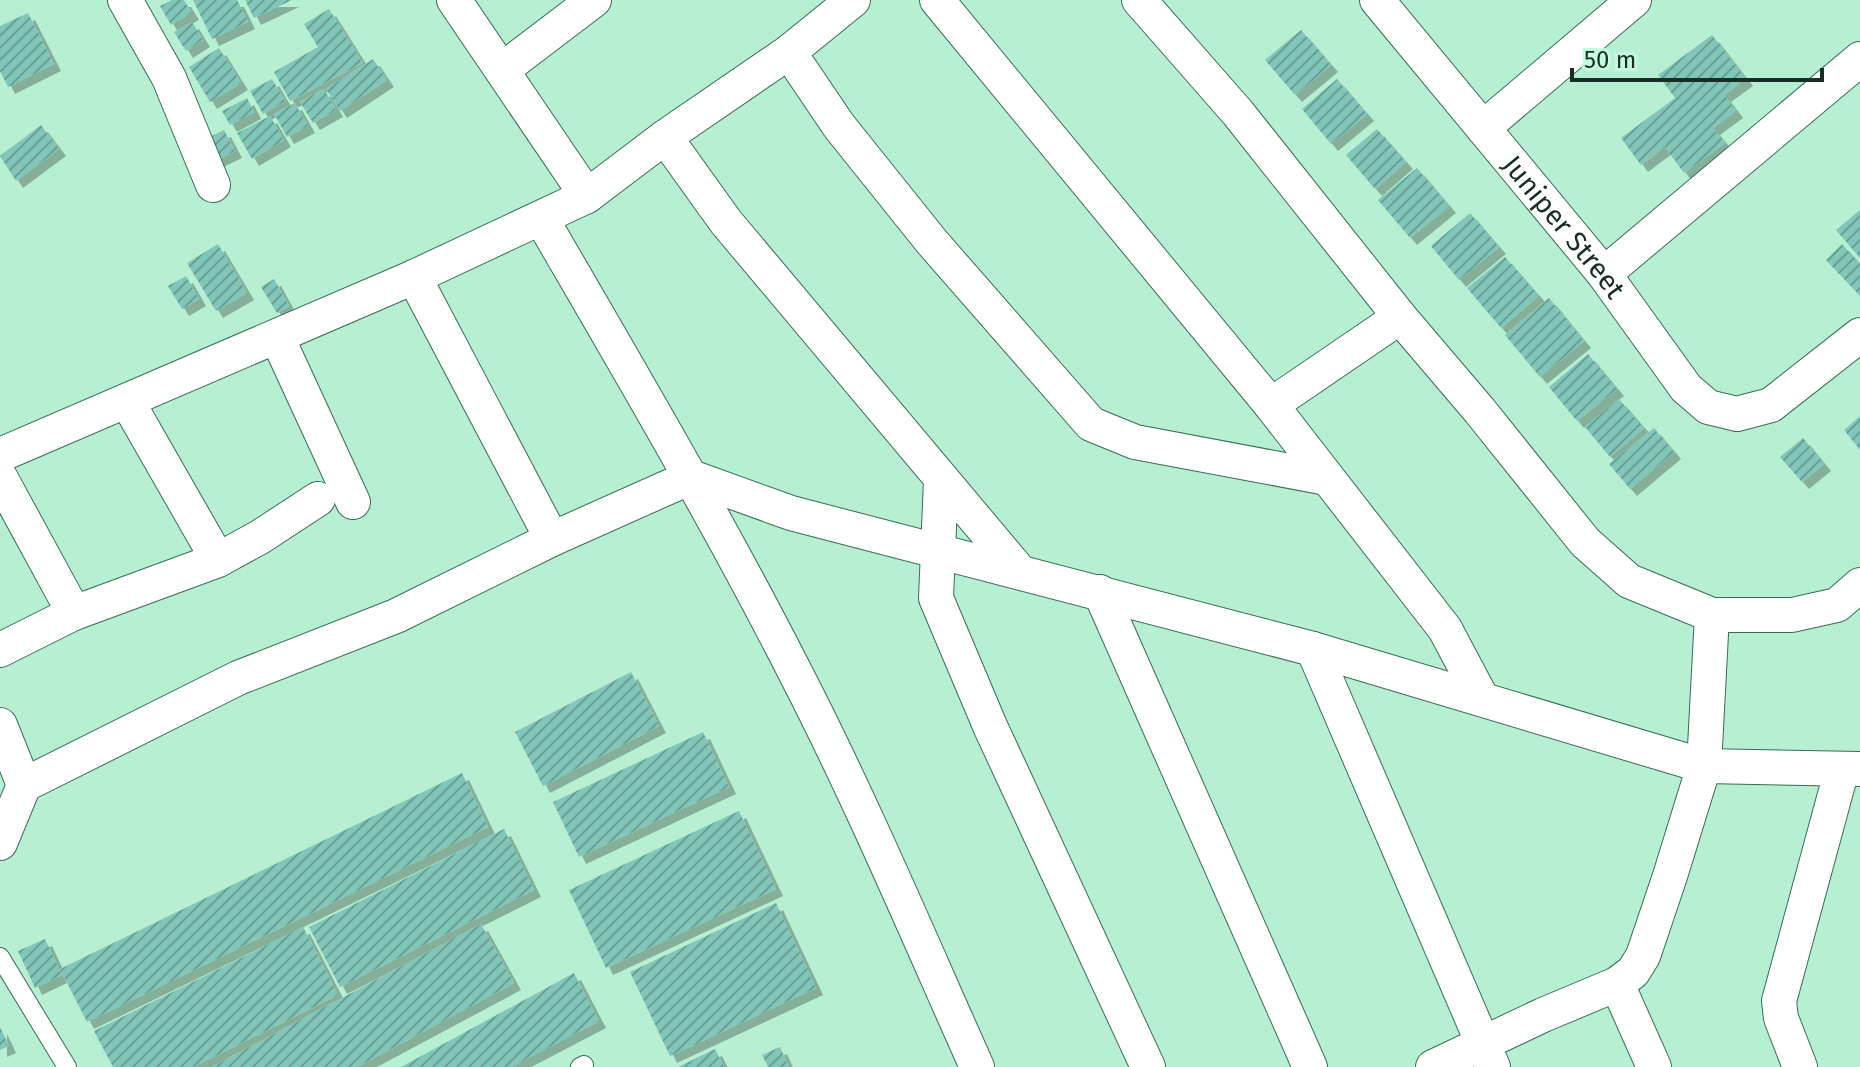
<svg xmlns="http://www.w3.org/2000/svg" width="1860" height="1067" font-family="'Fira Sans',sans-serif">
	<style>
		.building { fill: url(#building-hatch); filter: url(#shadow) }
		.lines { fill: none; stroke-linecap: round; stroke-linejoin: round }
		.service-casing { stroke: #386d54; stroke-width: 20 }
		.minor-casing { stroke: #386d54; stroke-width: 36 }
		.service { stroke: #fff; stroke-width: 18 }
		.minor { stroke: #fff; stroke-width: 34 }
		.labels { text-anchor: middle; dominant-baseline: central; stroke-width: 6; stroke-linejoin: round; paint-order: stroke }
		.street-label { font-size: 28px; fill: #182e23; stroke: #c3fcde }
	</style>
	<defs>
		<pattern id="building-hatch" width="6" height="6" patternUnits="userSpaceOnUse" patternTransform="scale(2)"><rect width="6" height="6" fill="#82c5b9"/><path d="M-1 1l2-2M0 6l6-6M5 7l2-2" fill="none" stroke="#69a096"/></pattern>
		<filter id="shadow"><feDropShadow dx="7" dy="7" stdDeviation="0" flood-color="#0004"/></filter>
	</defs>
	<rect width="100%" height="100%" fill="#b6efd1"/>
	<path class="building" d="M172,0H184L192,13L171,25L160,6Z
		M193,0H237L248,22L212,39Z
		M245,0H292L254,18Z
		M329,9L363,63L290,101L274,72L318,47L304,24Z
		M28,13L54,64L8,87L0,71V26Z
		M192,22L203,40L186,51L174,32Z
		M1301,30L1331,65L1295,95L1265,60Z
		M1712,35L1746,79L1724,95L1736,111L1713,128L1725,143L1684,173L1665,147L1641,165L1621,138L1675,98L1658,75Z
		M219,48L241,83L210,102L189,67Z
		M373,59L387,80L340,111L326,89Z
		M272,79L285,101L263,114L250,91Z
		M1337,79L1367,114L1331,144L1302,109Z
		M324,89L336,110L313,123L300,102Z
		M247,98L254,112L230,125L222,111Z
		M295,103L308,126L287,137L274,114Z
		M270,116L284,140L252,159L237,133Z
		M41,125L59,149L16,181L0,156Z
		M1377,129L1406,162L1375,189L1346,155Z
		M224,130L235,151L208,164L197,143Z
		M1417,168L1449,206L1410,238L1378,200Z
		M1860,210V258L1836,230Z
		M1470,213L1499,247L1459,280L1431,246Z
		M218,244L247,293L216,311L187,263Z
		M1842,244L1860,264V296L1826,260Z
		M1505,257L1539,296L1501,328L1467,288Z
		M186,276L199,299L182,309L168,286Z
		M274,279L289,306L277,313L261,287Z
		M1549,298L1584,341L1540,377L1505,335Z
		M1588,354L1617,389L1577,421L1549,387Z
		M1619,399L1644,428L1610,457L1585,427Z
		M1860,416V450L1844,430Z
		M1654,428L1674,452L1630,489L1609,464Z
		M1803,438L1824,464L1802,482L1780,457Z
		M631,672L659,726L543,786L515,732Z
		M703,732L729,787L579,857L553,802Z
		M462,773L488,827L87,1022L60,969Z
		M739,811L776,889L606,968L569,890Z
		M504,829L534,890L340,987L309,927Z
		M776,903L816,988L670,1056L630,972Z
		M481,924L514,983L357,1067H212Z
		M303,927L338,995L193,1067H113L94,1031Z
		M45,939L62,975L35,988L18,951Z
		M574,973L599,1021L511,1067H401Z
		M0,1027L9,1046L0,1050Z
		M780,1047L789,1067H768L762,1055Z
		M715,1049L724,1067H678Z"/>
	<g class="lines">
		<g class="service-casing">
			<path id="service" d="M0,957L67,1067
				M580,1067L584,1065"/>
		</g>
		<g class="minor-casing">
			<g id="minor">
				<path d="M125,0L169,78L213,185"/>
				<path d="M454,0L587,196"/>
				<path d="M937,0L1271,405L1445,629L1481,697"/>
				<path d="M1139,0L1238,113L1400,317L1480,411L1585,542L1629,581L1712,615H1792L1837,605L1860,585"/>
				<path id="s1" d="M1377,0L1604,274L1686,388L1708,407L1737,414L1771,405L1860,335"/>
				<path d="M789,52L839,126L932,242L1091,424L1135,442L1327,478"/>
				<path d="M502,70L594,0"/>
				<path d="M1483,128L1634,0"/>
				<path d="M665,137L726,222L1020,572"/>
				<path d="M541,218C628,368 716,517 795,672C861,800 918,935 977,1067"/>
				<path d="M1604,274L1860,59"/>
				<path d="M414,277L552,539"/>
				<path d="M277,337L353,502"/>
				<path d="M127,401L218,560"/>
				<path d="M1271,405L1400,317"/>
				<path d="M0,455L414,277L587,196L665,137L789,52L853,0"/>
				<path d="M0,477L74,613"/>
				<path d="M941,481L936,598L990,726L1148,1067"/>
				<path d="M1100,592L1310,1067"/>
				<path d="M1313,649L1493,1067"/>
				<path d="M0,650L74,613L218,560L260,537L318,499"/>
				<path d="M0,725L24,785"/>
				<path d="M0,843L24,785L238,678L396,616L552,539L691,477L791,513L1313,649L1704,766L1860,769"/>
				<path d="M1617,984L1654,1067"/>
				<path d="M1433,1067L1543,1015L1617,984L1633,972L1643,956L1670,876L1704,766L1712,615"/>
				<path d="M1800,1067L1781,1018L1779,1001L1842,769"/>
			</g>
		</g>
		<use href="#service" class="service"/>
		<use href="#minor" class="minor"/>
	</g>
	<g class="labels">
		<g class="street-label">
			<text stroke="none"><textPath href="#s1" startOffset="294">Juniper Street</textPath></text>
		</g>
	</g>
	<path d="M1572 68v12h250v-12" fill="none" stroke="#182e23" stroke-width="4"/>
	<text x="1584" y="68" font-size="24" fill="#182e23" stroke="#c3fcde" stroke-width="6" paint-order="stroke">50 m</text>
</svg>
